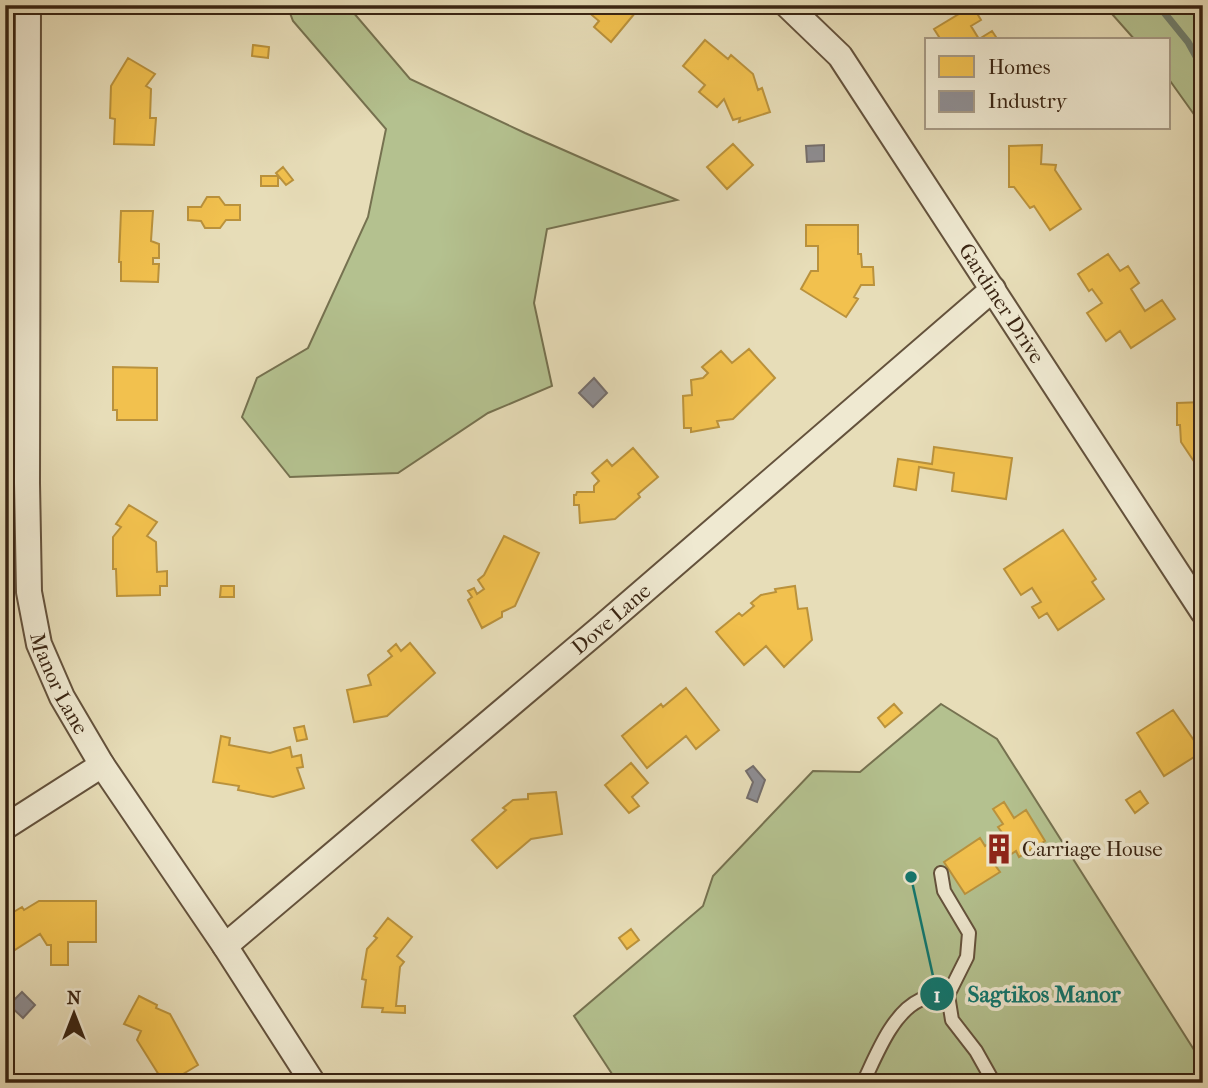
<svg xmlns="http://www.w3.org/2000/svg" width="1208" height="1088" font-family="'IM FELL French Canon',serif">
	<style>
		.green { fill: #b4c18f; stroke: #767250; stroke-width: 2 }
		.homes { fill: #f2c14e; stroke: #ba923c; stroke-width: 2 }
		.industry { fill: #8d8d92; stroke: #746e6c; stroke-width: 2 }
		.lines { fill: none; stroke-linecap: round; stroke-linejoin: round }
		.stream { stroke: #717f6e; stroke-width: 7 }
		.service-casing { stroke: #64523c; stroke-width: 16 }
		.minor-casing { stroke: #64523c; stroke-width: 28 }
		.service { stroke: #efe9d1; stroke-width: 12 }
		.minor { stroke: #efe9d1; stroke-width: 24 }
		.labels { text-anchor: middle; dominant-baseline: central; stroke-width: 7; stroke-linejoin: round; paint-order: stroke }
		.street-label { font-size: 21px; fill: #392412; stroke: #efe9d1 }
		.poi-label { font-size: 21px; fill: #392412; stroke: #efe9d1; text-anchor: start }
		.leader { fill: none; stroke: #0f766e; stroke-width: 2.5 }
		.callout-dot { fill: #0f766e; stroke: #efe9d1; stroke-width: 2.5 }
		.mark-label { font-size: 21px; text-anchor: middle; font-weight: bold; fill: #fff }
		.callout-label { font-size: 23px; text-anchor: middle; font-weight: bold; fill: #0f766e; stroke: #efe9d1; stroke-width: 7; stroke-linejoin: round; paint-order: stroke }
	</style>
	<rect width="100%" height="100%" fill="#e7ddb8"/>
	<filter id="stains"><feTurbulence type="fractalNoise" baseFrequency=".00286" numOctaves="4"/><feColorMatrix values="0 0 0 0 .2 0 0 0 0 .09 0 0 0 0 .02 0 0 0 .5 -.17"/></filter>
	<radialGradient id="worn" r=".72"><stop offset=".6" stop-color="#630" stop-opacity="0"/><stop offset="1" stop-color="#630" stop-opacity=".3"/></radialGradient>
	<path class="green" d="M287,5H347L410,79L525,133L677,200L547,229L534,303L552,386L488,413L398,473L290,477L242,417L257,378L308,348L368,217L386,129L293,21Z
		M1104,5H1192L1203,21V127L1168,78V40H1135Z
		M941,704L997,739L1203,1064V1083H618L574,1016L703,906L713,876L813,771L860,772Z"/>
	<path class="homes" d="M580,5H638L640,7L611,42L594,27L599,21Z
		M968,5H972L981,20L971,26L979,39L992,31L998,40H941L934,29L962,12L961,10Z
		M705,40L728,59L731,55L753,74L758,90L762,88L770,112L739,122L740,118L733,120L724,99L717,107L699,92L705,85L683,66Z
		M253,45L269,47L268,58L252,56Z
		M128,58L155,74L146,86L151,89L150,118H156L154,145L114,144L115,119L110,118L111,86Z
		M733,144L753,165L727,189L707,167Z
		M1042,145L1041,164L1056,165L1055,170L1081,209L1050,230L1034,206L1030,208L1014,187H1009V146Z
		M283,167L293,180L286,185L276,173Z
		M261,176H278V186H261Z
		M207,197H219L225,205H240V220H226L220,228H205L201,221L188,220V207H201Z
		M121,211H153L151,241L159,244V258H153V264H159L158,282L121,281V262H119Z
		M806,225H858V254H861L862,267H873L874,285H861L854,297L858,299L846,317L801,289L811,271H818V246H806Z
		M1108,254L1120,271L1128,266L1139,283L1131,289L1145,311L1162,300L1175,319L1131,348L1120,331L1106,341L1087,313L1102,303L1092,289L1089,291L1078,274Z
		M749,349L775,378L733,419L717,421L719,427L691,432V428H684L683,396L692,395L691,380L703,378L708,373L702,367L721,351L732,363Z
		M113,367L157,368V420H117V410H113Z
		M1203,402V469L1199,464L1197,466L1181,442L1180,425H1177V403Z
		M934,447L1012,458L1006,499L952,491L954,473L919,467L916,490L894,486L898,459L932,464Z
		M633,448L658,477L638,494L640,497L615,519L580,523L579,505H574V495H576L577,492H594V486L599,481L592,473L607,460L612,466Z
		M129,505L157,522L147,536L156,542L157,572L167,571V586H160V595L117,596L116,569H113V537L121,527L116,524Z
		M1063,530L1096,579L1092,582L1104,599L1058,630L1047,613L1039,618L1032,607L1041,602L1032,588L1021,595L1004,569Z
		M504,536L539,553L515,606L502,612V617L482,628L468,600L472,597L468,591L474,588L477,594L484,589L478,580L484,575Z
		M221,586H234V597H220Z
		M795,586L798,609L807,608L812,640L784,667L766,646L744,665L716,632L739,613L742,616L754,606L751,603L761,595L776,592L775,589Z
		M410,643L435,673L387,716L354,722L347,690L371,685L368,675L392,656L388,651L396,644L401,651Z
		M686,688L719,730L696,749L686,736L647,768L622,736L661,704L663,707Z
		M894,704L902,713L885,727L878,718Z
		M1173,710L1202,752L1164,776L1137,733Z
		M304,726L307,739L297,741L294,728Z
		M221,736L230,738L229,745L270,753L290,747L292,757L301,755L303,767L297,768L304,788L273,797L238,790L239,786L213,782Z
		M631,763L648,783L632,797L639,806L629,813L605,785Z
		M1140,791L1148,803L1135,813L1126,800Z
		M556,792L562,834L531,839L497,868L472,840L506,810L503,808L513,800L528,799V794Z
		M1004,802L1014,818L1026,810L1045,841L1019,857L1016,851L995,865L1000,872L965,894L944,862L980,838L985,846L1003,834L998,827L1003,824L993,809Z
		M39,901H96V942H68V965H51V945H47L40,934L10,953L5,944V917L22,907L24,910Z
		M388,918L412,937L397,956L404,962L400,967L396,1006H405V1013L382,1012L383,1008L362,1007L366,980L362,979L367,949L377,938L374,936Z
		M631,929L639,940L627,949L619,938Z
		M139,996L157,1005L156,1008L170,1014L198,1065L168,1083H164L137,1040L141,1031L124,1024Z"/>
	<path class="industry" d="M824,145V161L807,162L806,146Z
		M594,378L607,393L593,407L579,393Z
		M753,766L765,780L757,802L747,798L753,782L746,771Z
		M22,992L35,1005L23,1018L9,1005Z"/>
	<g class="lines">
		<path class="stream" d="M1158,5L1188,42L1203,69"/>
		<g class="service-casing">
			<path id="service" d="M941,873L944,891L969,933L967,957L948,995L952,1020L976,1051L994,1083
				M863,1083C876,1056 892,1013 920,1000C928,996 939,997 948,995"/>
		</g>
		<g class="minor-casing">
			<g id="minor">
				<path id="s1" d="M28,5L27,483L29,592L39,644L62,697L102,765L225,946L313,1083"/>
				<path id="s2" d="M787,5L840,56L1203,612"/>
				<path d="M5,827L102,765"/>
				<path id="s3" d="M225,946L602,627L993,289"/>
			</g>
		</g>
		<use href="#service" class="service"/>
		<use href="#minor" class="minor"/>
	</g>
	<defs>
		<g id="building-bare" transform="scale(2.415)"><path d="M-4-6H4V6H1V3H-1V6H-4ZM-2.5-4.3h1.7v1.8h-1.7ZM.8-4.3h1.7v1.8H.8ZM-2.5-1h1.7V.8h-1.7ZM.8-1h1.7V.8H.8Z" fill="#8f2418" stroke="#efe9d1" stroke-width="2.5" paint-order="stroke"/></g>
	</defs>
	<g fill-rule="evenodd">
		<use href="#building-bare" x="999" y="849"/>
	</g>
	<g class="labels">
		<g class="street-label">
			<text stroke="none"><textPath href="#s2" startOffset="369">Gardiner Drive</textPath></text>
			<text stroke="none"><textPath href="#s3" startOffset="506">Dove Lane</textPath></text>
			<text stroke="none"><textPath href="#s1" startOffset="684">Manor Lane</textPath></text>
		</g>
		<g class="poi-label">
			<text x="1022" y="849">Carriage House</text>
		</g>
	</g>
	<path class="leader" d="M911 877L937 994"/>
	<g class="callout-dot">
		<circle cx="911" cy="877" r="7"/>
		<circle cx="937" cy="994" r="18"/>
	</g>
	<g class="mark-label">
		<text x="937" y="1002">1</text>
	</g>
	<g class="callout-label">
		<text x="1044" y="1002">Sagtikos Manor</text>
	</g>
	<rect width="1208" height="1088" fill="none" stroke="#e7ddb8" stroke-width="28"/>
	<rect x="7" y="7" width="1194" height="1074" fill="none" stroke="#392412" stroke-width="3.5"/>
	<rect x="14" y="14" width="1180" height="1060" fill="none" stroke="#392412" stroke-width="2"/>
	<rect x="925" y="38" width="245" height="91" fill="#efe9d1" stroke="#a69a85" stroke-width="2"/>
	<rect x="939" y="56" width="35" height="21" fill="#f2c14e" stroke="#a69a85" stroke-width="2"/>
	<text x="988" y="74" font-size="21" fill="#392412">Homes</text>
	<rect x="939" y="91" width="35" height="21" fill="#8d8d92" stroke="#a69a85" stroke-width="2"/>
	<text x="988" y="108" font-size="21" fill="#392412">Industry</text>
	<g transform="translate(74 1014)" stroke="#efe9d1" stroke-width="5" paint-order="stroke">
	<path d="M0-5L12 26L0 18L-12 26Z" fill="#392412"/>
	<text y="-10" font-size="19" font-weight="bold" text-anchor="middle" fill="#392412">N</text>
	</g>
	<rect width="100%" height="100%" filter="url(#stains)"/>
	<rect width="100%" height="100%" fill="url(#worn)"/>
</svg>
